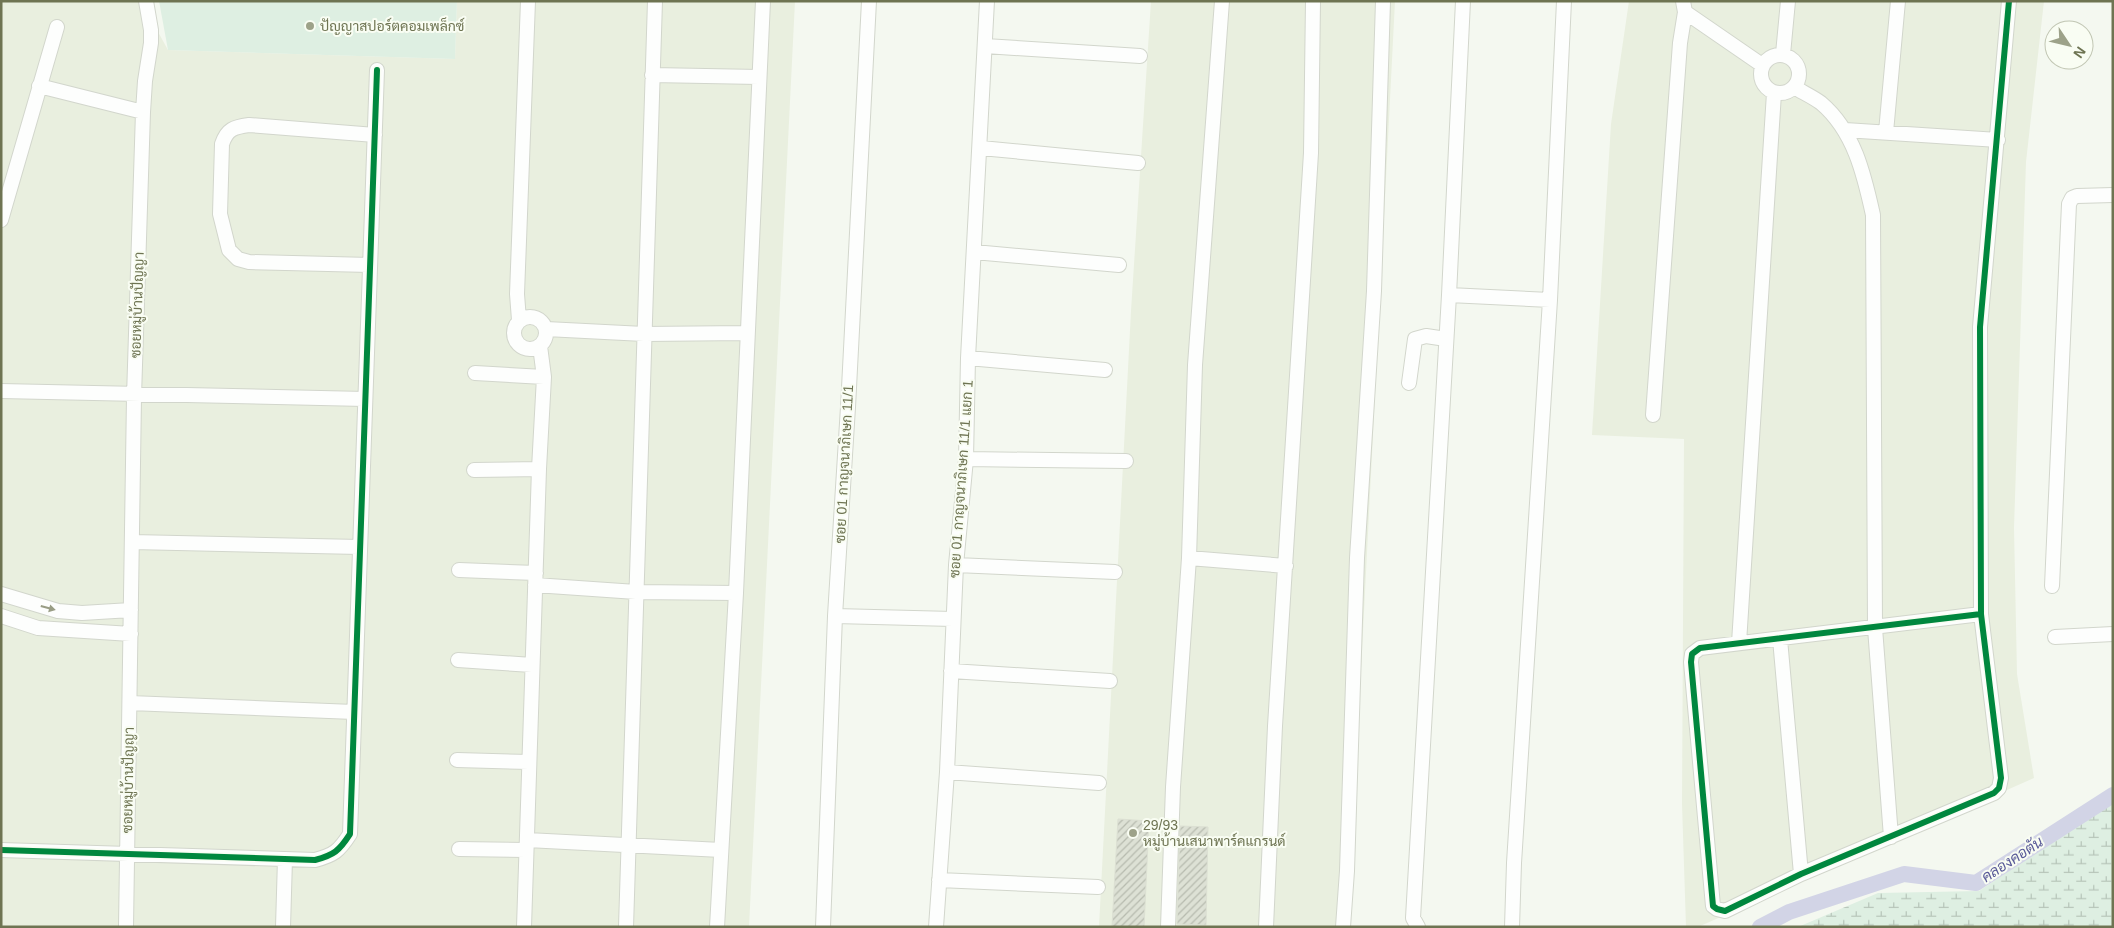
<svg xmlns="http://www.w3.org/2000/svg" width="2114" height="928" font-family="Arial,Sarabun,sans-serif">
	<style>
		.residential { fill: #e9efdf }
		.green { fill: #deefe2 }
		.wetland { fill: url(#wetland-marsh) }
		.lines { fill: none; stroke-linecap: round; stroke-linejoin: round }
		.canal { stroke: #d2d4e6; stroke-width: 16 }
		.building { fill: url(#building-hatch); stroke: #dce0d3 }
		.street-casing { stroke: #d2d6cc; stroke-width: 16 }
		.street { stroke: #fdfefd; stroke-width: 14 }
		.cycleway-casing { stroke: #f9fdf3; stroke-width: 9 }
		.cycleway { stroke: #00873e; stroke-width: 6 }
		.oneway { fill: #999d85 }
		.poi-dot { fill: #9da289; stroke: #f9fdf3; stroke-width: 2 }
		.labels { text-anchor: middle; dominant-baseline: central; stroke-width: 4; stroke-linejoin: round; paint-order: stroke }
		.poi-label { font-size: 14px; fill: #6e7452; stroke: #f9fdf3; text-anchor: start }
		.street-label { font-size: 14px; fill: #6e7452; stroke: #f9fdf3 }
		.water-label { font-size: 15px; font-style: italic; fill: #595a98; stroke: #f9fdf3 }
	</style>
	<defs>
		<pattern id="wetland-marsh" width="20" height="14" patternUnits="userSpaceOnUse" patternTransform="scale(1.25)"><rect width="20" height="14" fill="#deefe2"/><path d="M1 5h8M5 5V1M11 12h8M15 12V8" fill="none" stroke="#b8c6ba"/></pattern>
		<pattern id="building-hatch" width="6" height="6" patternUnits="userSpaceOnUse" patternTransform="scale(1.25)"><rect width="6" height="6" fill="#dde1d5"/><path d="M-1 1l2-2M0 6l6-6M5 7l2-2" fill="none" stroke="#b7bbaf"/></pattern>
	</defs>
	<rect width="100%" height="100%" fill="#f4f8f0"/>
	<path class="residential" d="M1,1H141L168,50L455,59L457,1H795L749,927H1Z
		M1151,1H1395L1348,927H1099L1131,311Z
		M1629,1H2044L2026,162L2014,528L2017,674L2034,778L1698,927H1686L1682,804L1684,439L1592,435L1611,124Z"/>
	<path class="green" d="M159,1H457L455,59L168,50Z"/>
	<path class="wetland" d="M2113,801V927H1798L1878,893L1979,891Z"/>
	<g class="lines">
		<path class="canal" d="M1760,927L1789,912L1904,874L1976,883L2113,795"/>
	</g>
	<path class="building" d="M1118,819L1149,821L1144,927H1112Z
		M1180,826L1208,827L1206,925L1177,924Z"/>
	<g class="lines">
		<g class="street-casing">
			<path id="street" d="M1685,12L1762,65
				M985,46L1140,56
				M1783,54L1788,1
				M1761 74a19 19 0 1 1 38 0a19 19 0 1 1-38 0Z
				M652,75L759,77
				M39,86L143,112
				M1794,87C1802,92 1813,97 1821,103C1854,131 1864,174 1873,215L1875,628L1891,837
				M1845,130L1998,140
				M1886,132L1898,1
				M981,148L1138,163
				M1,220L57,27
				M974,252L1119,265
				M370,265L249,262L238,259L229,250L220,214L222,144C227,129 234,127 249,125L375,135
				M1449,295L1550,300
				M514 333a16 16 0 1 1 32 0a16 16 0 1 1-32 0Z
				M519,320L517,294L528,1
				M546,329L644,334L746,333
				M968,358L1105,370
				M475,373L544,377
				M1409,383L1415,339L1426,336L1446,339
				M1,391L365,399
				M1653,415L1680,43L1685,12L1683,1
				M966,459L1126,461
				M474,470L539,469
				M132,542L360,547
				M1189,558L1286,566
				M956,565L1115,572
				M459,570L536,573
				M535,585L636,592L736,593
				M2052,586L2069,204L2072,198L2077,196L2113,195
				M1,594L58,611L82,613L131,610
				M1981,614L1700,648L1692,654L1691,662L1713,906L1717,909L1725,911L1801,874L1994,793L1999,788L2001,778L1981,614L1980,327L2009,1
				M1,616L38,628L131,634
				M835,616L953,619
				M2055,637L2113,634
				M1780,639L1801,874
				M1739,643L1774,93
				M458,660L532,665
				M951,671L1110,681
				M130,703L354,712
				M457,760L529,762
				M947,772L1099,783
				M527,840L721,850
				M459,849L526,850
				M1,850L315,860C334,855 339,851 350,834L377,70
				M939,880L1098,887
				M126,927L134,397L143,112L145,81L151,43V30L146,1
				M283,927L285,859
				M524,927L539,469L544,377L540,346
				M626,927L655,1
				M717,927L736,593L763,1
				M823,927L835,616L848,407L869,1
				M936,927L947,772L956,565L966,459L968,358L987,1
				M1168,927L1173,787L1189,558L1195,365L1222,1
				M1266,927L1275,726L1311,153L1313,1
				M1343,927L1347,871L1357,558L1374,291L1383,1
				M1418,927L1413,918L1449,295L1463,1
				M1512,927L1514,863L1550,300L1564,1"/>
		</g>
		<use href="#street" class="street"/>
		<g class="cycleway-casing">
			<path id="cycleway" d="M1981,614L1700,648L1692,654L1691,662L1713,906L1717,909L1725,911L1801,874L1994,793L1999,788L2001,778L1981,614L1980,327L2009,1
				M1,850L315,860C334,855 339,851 350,834L377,70"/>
		</g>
		<use href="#cycleway" class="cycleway"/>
	</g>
	<defs><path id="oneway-solid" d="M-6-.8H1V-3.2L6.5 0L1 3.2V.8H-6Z" transform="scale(1.25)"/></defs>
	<use class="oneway" href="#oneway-solid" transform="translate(48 608) rotate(15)"/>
	<g class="poi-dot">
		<circle cx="310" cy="26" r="5"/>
		<circle cx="1133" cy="833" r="5"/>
	</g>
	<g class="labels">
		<g class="poi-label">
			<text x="320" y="26">ปัญญาสปอร์ตคอมเพล็กซ์</text>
			<text x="1143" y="825">29/93<tspan x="1143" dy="16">หมู่บ้านเสนาพาร์คแกรนด์</tspan></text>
		</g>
		<g class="street-label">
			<text transform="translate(137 305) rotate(-88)">ซอยหมู่บ้านปัญญา</text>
			<text transform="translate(844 464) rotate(-87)">ซอย 01 กาญจนาภิเษก 11/1</text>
			<text transform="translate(961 479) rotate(-86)">ซอย 01 กาญจนาภิเษก 11/1 แยก 1</text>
			<text transform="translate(128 780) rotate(-89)">ซอยหมู่บ้านปัญญา</text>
		</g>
		<g class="water-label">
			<text transform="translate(2012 859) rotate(-33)">คลองคอตัน</text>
		</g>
	</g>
	<rect width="2114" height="928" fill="none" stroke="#6e7452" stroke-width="5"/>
	<g transform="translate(2069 45) rotate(125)"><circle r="24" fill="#f9fdf3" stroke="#c1c6b3"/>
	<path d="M0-4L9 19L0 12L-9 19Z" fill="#9da289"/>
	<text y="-8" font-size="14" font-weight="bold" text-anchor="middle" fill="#6e7452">N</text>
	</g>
</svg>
